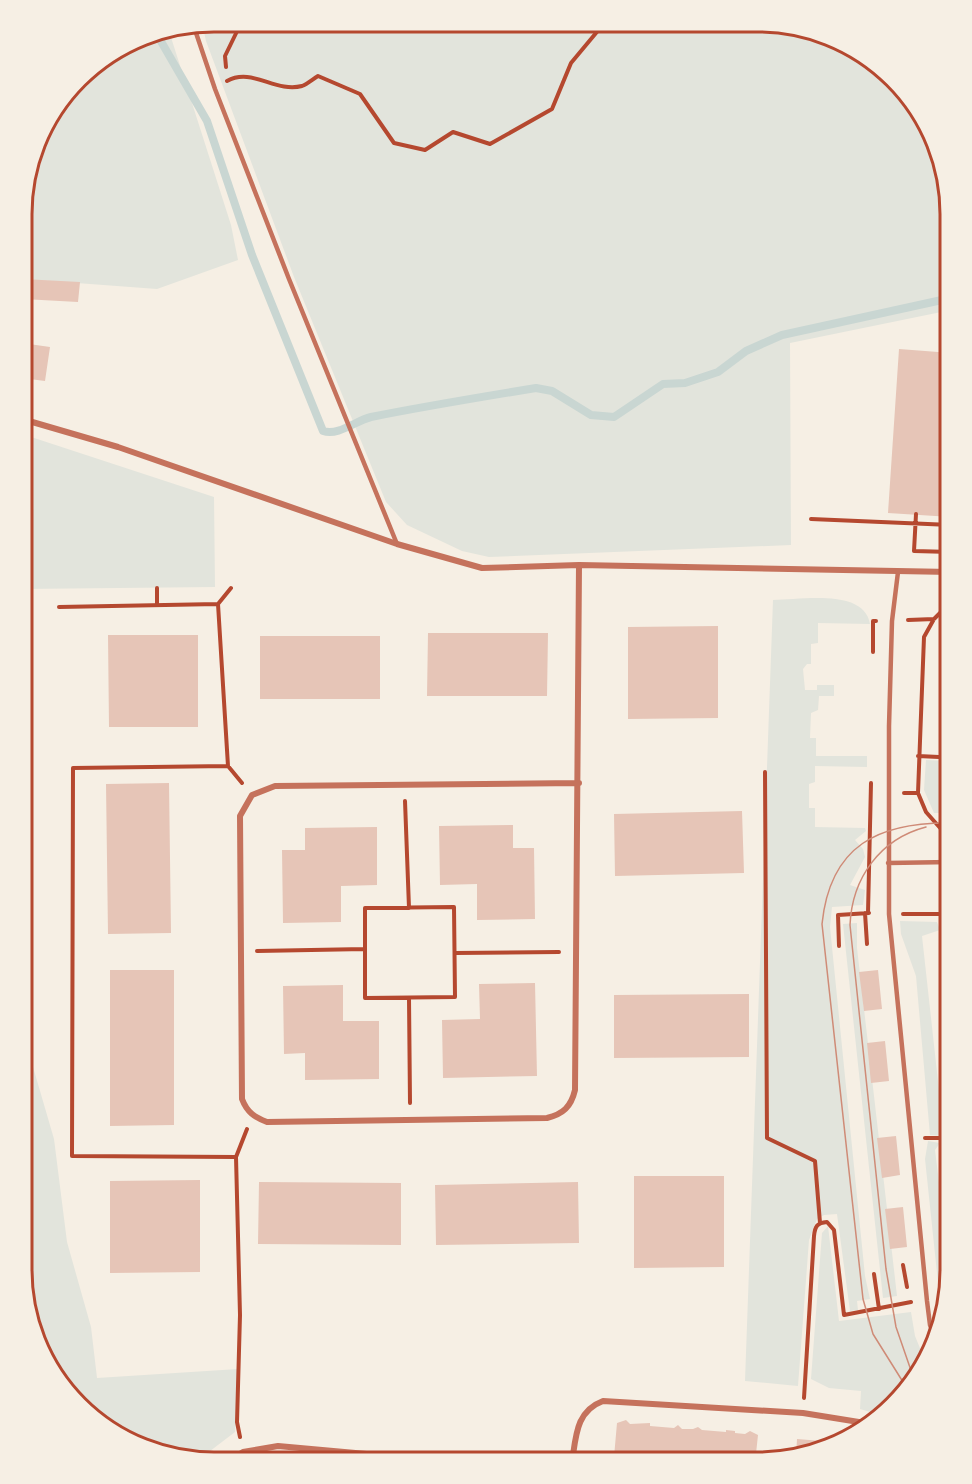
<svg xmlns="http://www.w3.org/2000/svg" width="972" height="1484" font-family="'Titillium Web',sans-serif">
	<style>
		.green { fill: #e2e4dc }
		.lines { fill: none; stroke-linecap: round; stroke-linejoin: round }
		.stream { stroke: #c9d6d2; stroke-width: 8 }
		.building { fill: #e6c5b7 }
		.path { stroke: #b5482f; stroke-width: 4 }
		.service { stroke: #c5725c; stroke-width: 4.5 }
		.minor { stroke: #c5725c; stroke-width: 6 }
		.tram { stroke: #cf8b77; stroke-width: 1.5 }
		.rim { fill: none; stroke: #b5482f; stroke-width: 3 }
	</style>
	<rect width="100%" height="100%" fill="#f6efe4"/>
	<path class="green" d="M213,21L784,23L876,61L936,139L951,213V310L790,343L791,545L489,557L462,551L407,525L386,502L294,277L206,41L202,23Z
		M168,28L231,225L238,260L157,289L23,279V188L47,117L87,68L151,31Z
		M22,434L214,497L215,587L22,589Z
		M773,600C801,600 864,588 870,624L818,623V643L811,644V664H807L803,669L805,690H817V685H834V696H819L818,710L811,713L810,738H816V756H867V767L815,766V782L809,784V808H815V827L865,828L866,831L855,840L863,849L865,857L850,885L865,890L863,905L832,907L830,927L865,1276L870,1299L857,1301L858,1310L850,1311L837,1214L824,1215L817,1219L809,1240L798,1386L745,1381Z
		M926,760L947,761V778L951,779V813H934L924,790Z
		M900,921L937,922L940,930L922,936L944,1136L930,1135L916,976L901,934Z
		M857,923V948L897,1296L883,1298L843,924Z
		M21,1060H31L54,1139L67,1242L91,1327L97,1378L238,1369L235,1432L197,1461H189L97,1423L36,1345L21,1271Z
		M928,1141L940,1143L935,1150L951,1281L949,1292H939L925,1159Z
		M828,1226L839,1321L911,1312L915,1336L926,1363L911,1387L877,1414L860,1409L861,1391L829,1388L811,1379L822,1233Z"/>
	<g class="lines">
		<path class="stream" d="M155,31L207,121L252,255L323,431C339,436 355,421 371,417C426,406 481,397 536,388L552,391L591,415L614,417L663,384L685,383L718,372L746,351L782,335L951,298"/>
	</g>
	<path class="building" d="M23,279L80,282L78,302L23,299Z
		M22,343L50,347L45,381L22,378Z
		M899,349L951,353V517L888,513Z
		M718,626V718L628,719V627Z
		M947,632L951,633V655L942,653Z
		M428,633H548L547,696H427Z
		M108,635H198V727H109Z
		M260,636H380V699H260Z
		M169,783L171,933L108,934L106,784Z
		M742,811L744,873L615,876L614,814Z
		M513,825V848H534L535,919L477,920V884L440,885L439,826Z
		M377,827V885L341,886V922L283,923L282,850H305V828Z
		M110,970H174V1125L110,1126Z
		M878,970L882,1009L864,1011L859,972Z
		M535,983L537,1076L443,1078L442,1020L480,1019L479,984Z
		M343,985V1021H379V1079L305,1080V1053L284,1054L283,986Z
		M749,994V1057L614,1058V995Z
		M885,1041L889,1081L871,1083L867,1043Z
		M896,1136L900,1175L882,1178L877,1138Z
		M634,1176H724V1267L634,1268Z
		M200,1180V1272L110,1273V1181Z
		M259,1182L401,1183V1245L258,1244Z
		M578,1182L579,1243L436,1245L435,1185Z
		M903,1207L907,1247L890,1249L885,1209Z
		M626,1420L630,1424L650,1423V1426L674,1428L678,1425L682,1429H693L698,1427L702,1430L726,1432V1430L735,1431V1433L745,1434L750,1431L758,1435L755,1463H611L614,1457L617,1423Z
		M797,1439L834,1442L840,1443L833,1448L796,1456Z"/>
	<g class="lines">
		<path class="path" d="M226,67L225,56L242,21
			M227,81C252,67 275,93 302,86C307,84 313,79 318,76L360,94L394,143L425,150L453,132L490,144L552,109L571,63L601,27L600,22
			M916,514L914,551L951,552
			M811,519L951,525
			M231,588L218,604L228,766L242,783
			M157,605V588
			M59,607L218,604
			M908,620L934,619
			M873,652V621H876
			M918,756L939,757
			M228,766L73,768L72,1156L236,1157
			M765,772L767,1138L815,1161L820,1223
			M904,793H918
			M405,801L409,908
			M950,848L949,838L926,812L918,793L924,637L934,619L951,602
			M454,907L455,997L365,998V908Z
			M865,913L867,944
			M868,913L871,783
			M903,914H951
			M839,946L838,915L869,913
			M257,951L365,949
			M455,953L559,952
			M409,998L410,1103
			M925,1138H951
			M903,1265L907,1287
			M874,1274L879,1309
			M804,1398L814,1236C815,1226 817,1223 827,1222L834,1230L844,1315L911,1302
			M240,1437L237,1422L240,1315L236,1157L247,1129"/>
		<path class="service" d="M193,24L215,89L289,279L397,544
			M898,572L892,621L889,726V914L927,1301L930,1325L937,1341
			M951,750L945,735L951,711
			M888,863L951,862"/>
		<path class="minor" d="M22,419L118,447L397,544L482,568L579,565L951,572
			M579,783L275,786L252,795L240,816L242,1099C247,1112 254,1117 267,1122L547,1118C563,1114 571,1107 575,1090C575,915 579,740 579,565
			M227,1462L243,1452L278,1446L455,1462
			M572,1462C576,1436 576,1411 603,1401L803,1413L865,1423"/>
		<path class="tram" d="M915,1382L896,1327L886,1269L850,925C852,878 880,839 926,827
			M908,1390L873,1334L863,1299L822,924C830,845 879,822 951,823"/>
	</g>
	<path d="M0 0H972V1484H0ZM214 32H758A182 182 0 0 1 940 214V1270A182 182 0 0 1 758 1452H214A182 182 0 0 1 32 1270V214A182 182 0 0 1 214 32Z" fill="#f6efe4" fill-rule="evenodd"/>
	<path class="rim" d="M214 32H758A182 182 0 0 1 940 214V1270A182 182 0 0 1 758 1452H214A182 182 0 0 1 32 1270V214A182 182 0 0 1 214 32Z"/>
</svg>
